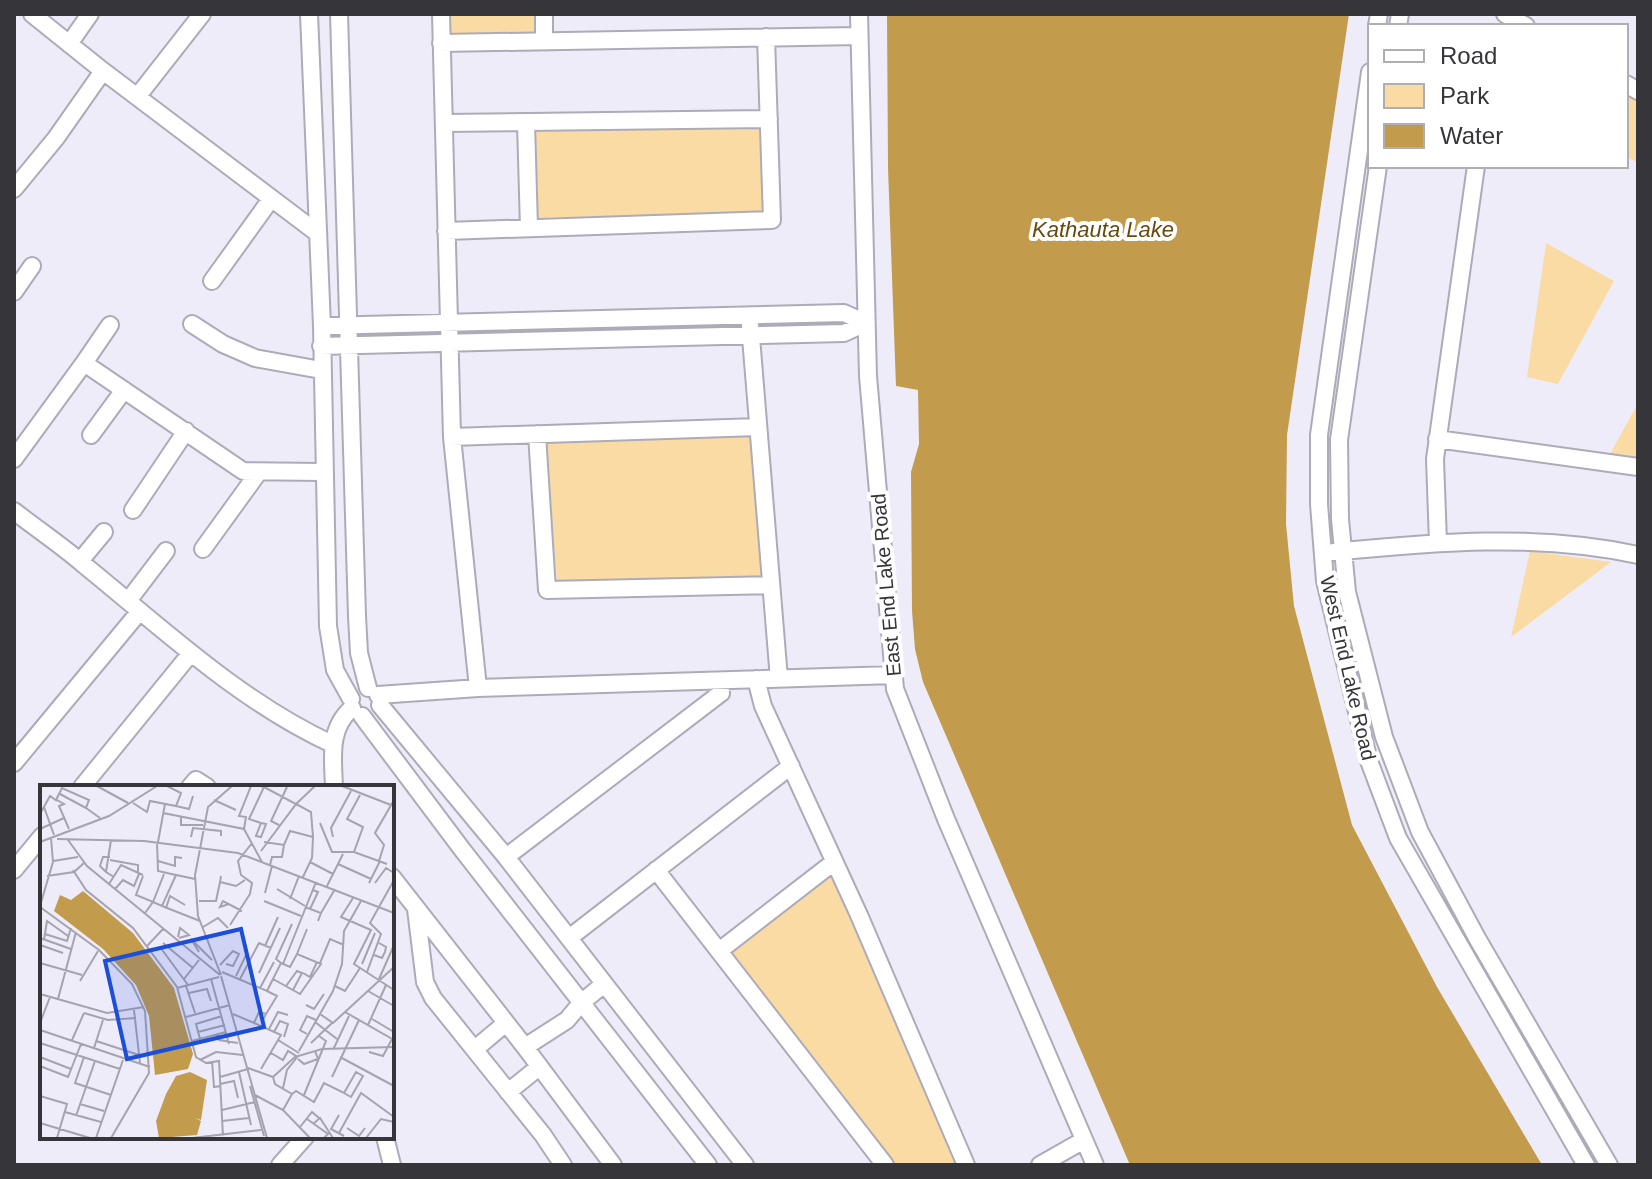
<svg xmlns="http://www.w3.org/2000/svg" width="1652" height="1179" font-family="Helvetica,sans-serif">
	<style>
		.green { fill: #f9dba3 }
		.water { fill: #c29b4c }
		.lines { fill: none; stroke-linecap: round; stroke-linejoin: round }
		.minor-casing { stroke: #aeabb8; stroke-width: 20 }
		.minor { stroke: #fff; stroke-width: 16 }
		.labels { text-anchor: middle; dominant-baseline: central; stroke-width: 8; stroke-linejoin: round; paint-order: stroke }
		.street-label { font-size: 20px; fill: #36353a; stroke: #fff }
		.water-label { font-size: 22px; font-style: italic; fill: #664b0c; stroke: #fff }
		.inset-road { fill: none; stroke: #a5a3ad; stroke-width: 2 }
		.view { fill: #1d4ed8; fill-opacity: 0.15; stroke: #1d4ed8; stroke-width: 4 }
		.inset-edge { fill: none; stroke: #36353a; stroke-width: 4 }
	</style>
	<rect width="100%" height="100%" fill="#efecfa"/>
	<path class="green" d="M450,14H538V33L451,36Z
		M1626,90L1638,97V163L1626,156Z
		M761,127L763,212L535,218L533,132Z
		M1546,243L1614,281L1558,384L1527,377Z
		M1638,403V461L1609,456Z
		M750,436L762,577L557,581L545,442Z
		M1530,551L1611,562L1511,637Z
		M834,875L958,1165H896L732,952Z"/>
	<path class="water" d="M887,14H1349L1287,435L1286,524L1294,606L1352,825L1437,987L1542,1165H1130L923,682L915,649L912,611L911,472L919,444L918,390L896,386L888,168Z"/>
	<g class="lines">
		<g class="minor-casing">
			<path id="minor" d="M32,14L103,71
				M309,14L322,326L328,626L335,670L351,699
				M339,14L357,616L359,653L368,688
				M441,14L452,437L478,688
				M859,14L868,376L895,689L946,819L1095,1165
				M1505,14L1526,26
				M1377,26L1379,14
				M1398,26L1400,14
				M544,41V14
				M441,43L859,36
				M69,44L90,14
				M1370,72L1319,435V504L1325,581L1369,761L1398,838L1586,1165
				M1626,84L1638,91
				M137,97L202,14
				M445,123L769,119
				M526,123L529,228
				M1378,166L1339,440L1340,519L1347,592L1384,737L1420,832L1477,938L1609,1165
				M14,189L56,138L103,71L316,232
				M446,231L772,220L766,37
				M212,281L271,199
				M14,292L32,266
				M192,324L223,344L255,358L321,370
				M110,325L84,363L243,471L324,472
				M750,325L779,679
				M322,326L844,313L866,323
				M321,346L844,333L866,323
				M537,434L547,590L771,585
				M91,435L124,390
				M452,437L758,427
				M1437,439L1638,467
				M14,459L84,363
				M133,510L186,431
				M14,511C37,529 61,545 83,564C162,628 239,701 332,744
				M1438,543L1435,459L1476,166
				M203,549L258,473
				M1333,552C1435,542 1537,533 1638,555
				M80,561L104,532
				M128,601L166,551
				M756,679L763,706L859,915L966,1165
				M378,695L478,688L894,675
				M380,705L506,857L745,1165
				M362,716L461,848L708,1165
				M14,763L140,611
				M82,787L191,653
				M190,787L196,780L207,787
				M334,787C333,758 328,729 352,708
				M506,857L721,693L720,681
				M14,870L42,836
				M656,870L885,1165
				M392,877L525,1047
				M416,909L425,982L433,998L543,1135L563,1165
				M569,938L791,766
				M719,951L834,862
				M604,984L581,1003L567,1020L525,1047L613,1165
				M475,1049L506,1023
				M508,1092L539,1067
				M385,1137L392,1165
				M280,1165L305,1137
				M1040,1165L1084,1140"/>
		</g>
		<use href="#minor" class="minor"/>
	</g>
	<g class="labels">
		<g class="street-label">
			<text transform="translate(886 585) rotate(-95)">East End Lake Road</text>
			<text transform="translate(1348 668) rotate(77)">West End Lake Road</text>
		</g>
		<g class="water-label">
			<text x="1103" y="229">Kathauta Lake</text>
		</g>
	</g>
	<g transform="translate(40 785)">
		<rect width="354" height="354" fill="#efecfa"/>
		<path d="M43,106L93,148L134,203L153,269L148,284L115,290L109,231L96,200L63,164L14,126L20,110L31,115ZM150,287L167,295L161,335L155,333L161,336L157,350L119,353L116,336L126,309L136,291Z" fill="#c29b4c"/>
		<path class="inset-road" d="M57,1L88,18M220,1L224,2L209,34L221,38L226,39L221,52L216,51L221,38M302,1L351,20M20,9L46,23M16,15L22,3L49,15L46,23L60,33M17,15L24,19L19,21L29,44M174,15L196,25M93,18L107,27L110,16L136,21L141,8L127,1M136,21L149,24L153,11M4,22L14,50M123,28L204,44L222,77M0,29L10,11L17,16M141,31V40H163M280,38L292,67H314L347,79M239,40L231,36L247,2M0,44L24,33M204,44L206,32L199,31L211,1M151,52L153,43L181,46V51M293,52L291,43L311,6M17,54L104,56L198,68L354,128M28,55L47,81L180,190M71,55L66,87L74,92M0,57L69,31L117,1M117,57L118,86L136,90M118,57L125,19M224,57L244,60L250,46L273,52M221,66L256,19L224,2M314,67L323,42L307,34L320,10M70,75L98,80V88M13,76L38,72M118,76L135,81V72L142,73M339,76L344,60L335,48L354,15M270,77L293,89M298,79L331,94M230,80L232,72H242L244,60M33,85L46,105L93,143L137,202L156,272L166,278L179,276L183,351M66,87L60,81L63,72H70M7,91L34,87L44,78M103,91L96,110L113,117L124,89M181,91L180,97L196,101L205,95M263,92L272,73L273,52L271,27L256,19L275,1M329,98L340,76M335,98L346,83L354,88M69,99L81,80L103,90M287,101L303,69M75,104L83,95L94,101L99,89M237,104L265,121M225,108L232,81M313,113L301,132L331,145L314,179L354,205M250,114L259,91M159,116H176L180,97M224,116L261,131M189,119L180,122L183,116L202,126M0,121L13,77L11,53M122,121L160,136M0,122L59,165L92,199L105,226L109,288L71,353M265,122L281,128L278,136M126,123L130,111L145,120M270,124L278,107L273,105M105,128L113,117L122,121L136,90L155,94M281,128L295,104M190,140L210,109L212,98L201,90L198,76L212,58M163,142L178,133L188,143M5,149L27,156L31,143M138,152L140,143L149,150L139,153M0,153L31,164M4,155L7,136L28,151M123,158L153,183M0,160L23,168M107,161L124,143M225,161L238,132M120,162L148,200M159,167L151,154L172,175M257,169L267,144M334,170L342,173L345,167L346,162L339,158M0,178L42,190M241,178L236,174L252,139M280,178L290,154L304,160M243,179L276,97M322,179L335,148M180,180L193,166L199,169L193,181L186,179M182,187L227,206L241,178L250,182L257,169L281,179L260,209L233,194M327,187L341,149L330,138L354,95M219,188L240,143M263,188L270,192L277,177M181,190L158,131L155,90L168,22L192,1M181,191L227,353M196,191L207,168M144,194L159,175M171,194L189,259M200,194L219,158L231,163M339,194L354,160M40,196L58,166M146,201L155,228M246,201L257,186L262,188L253,205M295,201L305,206L320,183M137,203L179,192M220,203L234,177M328,206L354,221M149,208L167,204L171,216M0,209L67,228L104,222M18,214L36,147M266,220L274,224L284,209M94,225L100,278M305,227L354,255M44,228L68,235L96,233M193,229L214,238L219,227L226,229L223,235M226,229L237,211L227,206M280,229L293,238L354,182M146,232L190,220M332,234L354,247M275,237L297,254M0,238L10,212M214,238L241,250L221,284M328,240L346,200M229,244L238,227L248,230M0,245L110,282M158,247L185,240M234,247L240,236L248,239L244,252M178,249L179,255L198,258M267,249L260,245L267,231L276,235M160,254L156,239L182,231M32,255L44,228M238,255L259,268M56,256L99,270M152,256L186,247M0,258L80,284M271,258L292,238M54,263L63,235M293,265L309,231M259,266L293,206L302,179L304,146L321,116M329,267L343,271L352,254M0,272L31,284M44,272L35,298L71,310M300,272L354,301M258,274L264,279L278,274L275,266M160,275L176,267L203,270M172,276L174,302L181,301M0,281L28,292L41,259M208,283L233,292L256,271L248,266L243,275L231,268M199,287L211,340M180,292L208,284M233,292L235,299L252,309L243,325M292,292L319,235M180,299L194,296L198,313M210,301L224,351M243,303L247,285L258,271L282,264L354,262M252,309L256,306L274,317L284,298L304,308L316,287L323,291L311,312L304,308M215,310L243,325L270,353M264,310L286,256L279,251M0,311L27,319L17,353M40,319L64,326M182,325L215,317M25,327L61,337M299,330L291,344L304,351M36,331L55,276M267,334L288,349L284,353M182,336L209,333M0,338L50,353M273,339L280,333L293,353M260,342L272,327L279,333M307,343L319,351L325,343M299,348L321,308L354,332M56,353L83,275M152,353L221,345M326,353L341,334L354,337"/>
		<path class="view" d="M201,144L224,242L87,274L65,176Z"/>
		<rect width="354" height="354" class="inset-edge"/>
	</g>
	<rect width="1652" height="1179" fill="none" stroke="#36353a" stroke-width="32"/>
	<rect x="1368" y="24" width="260" height="144" fill="#ffffff" stroke="#afaeb0" stroke-width="2"/>
	<rect x="1384" y="50" width="40" height="12" fill="#ffffff" stroke="#afaeb0" stroke-width="2"/>
	<text x="1440" y="64" font-size="24" fill="#36353a">Road</text>
	<rect x="1384" y="84" width="40" height="24" fill="#f9dba3" stroke="#afaeb0" stroke-width="2"/>
	<text x="1440" y="104" font-size="24" fill="#36353a">Park</text>
	<rect x="1384" y="124" width="40" height="24" fill="#c29b4c" stroke="#afaeb0" stroke-width="2"/>
	<text x="1440" y="144" font-size="24" fill="#36353a">Water</text>
</svg>
